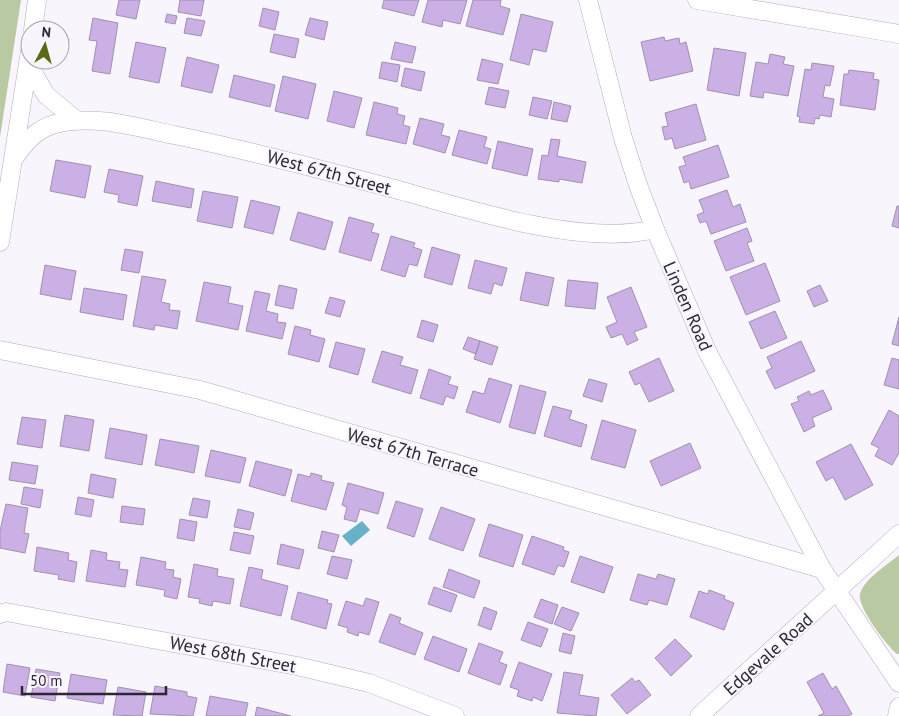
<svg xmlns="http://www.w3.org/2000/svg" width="899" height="716" font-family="'PT Sans',sans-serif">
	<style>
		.green { fill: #b9caa3 }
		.water { fill: #68b2c9 }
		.building { fill: #cbb0e6; stroke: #a090af }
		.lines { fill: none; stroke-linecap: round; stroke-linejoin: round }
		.street-casing { stroke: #b7a7c7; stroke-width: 19 }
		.street { stroke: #fff; stroke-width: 18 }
		.labels { text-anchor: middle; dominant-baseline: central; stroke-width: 4; stroke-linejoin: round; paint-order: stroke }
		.street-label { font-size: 18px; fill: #2d2734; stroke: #f9f5fc }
	</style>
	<rect width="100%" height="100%" fill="#f9f5fc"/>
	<path class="green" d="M0,0H21L0,137Z
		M899,555V654H897C887,646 857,607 860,594C864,579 887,565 899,555Z"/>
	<path class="water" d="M362,521L370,530L351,546L342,536Z"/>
	<path class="building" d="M119,0H140L136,19L116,15Z
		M180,0H204L201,16L178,12Z
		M384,0H419L414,16L382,8Z
		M428,0H467L460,24L443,20L442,27L422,22Z
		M473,0H501L500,6L510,9L503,35L466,26Z
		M263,8L279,12L275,30L259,26Z
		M167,14L177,16L175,24L165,22Z
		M521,14L553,22L546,52L533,49L529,65L510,60Z
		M93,18L118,23L110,74L92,71L97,41L89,40Z
		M187,18L205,21L201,36L184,33Z
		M310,18L328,22L324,40L305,35Z
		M274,34L299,39L295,58L270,52Z
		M664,37L665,41L679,38L680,44L686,42L693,71L650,81L641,42Z
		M136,42L166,48L159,83L129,77Z
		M395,42L416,47L412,63L391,59Z
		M714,48L746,53L739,96L707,90Z
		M770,54L785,57L783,64L794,66L788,96L764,92L763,98L750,96L756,62L768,64Z
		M187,57L219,65L212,93L181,86Z
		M482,59L503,64L498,84L477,80Z
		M382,62L400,65L397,82L379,78Z
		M812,63L834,66L830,86L825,85L823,97L834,99L831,117L820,115L819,119L815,118L814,124L799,122L800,117L797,116L805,69L811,70Z
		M405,68L425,72L421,91L401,86Z
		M849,70L874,73L873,79L879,80L875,110L840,105L844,74H848Z
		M234,75L275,85L270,107L229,97Z
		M283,76L316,84L308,119L275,111Z
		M489,87L509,91L505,108L485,104Z
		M334,91L362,98L354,128L327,121Z
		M533,97L552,101L547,119L529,115Z
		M374,102L398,108L397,114L405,116L403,125L410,127L406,144L366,135Z
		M554,102L571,106L567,122L551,119Z
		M696,104L706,140L675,149L672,138L665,140L662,127L668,126L665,113Z
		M420,118L444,124L441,135L450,137L445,153L413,144Z
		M459,130L487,137L484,147L491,149L487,164L452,155Z
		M551,139L560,140L557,156L586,162L582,183L559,179V182L538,179L542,155L548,156Z
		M498,141L533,149L527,176L492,168Z
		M718,145L729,177L691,189L689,181L684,183L679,167L686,165L683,157Z
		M56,160L91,166L85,198L50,191Z
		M109,169L143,176L137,206L118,202L119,195L104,192Z
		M156,181L194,189L191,208L152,201Z
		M727,190L733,207L740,204L746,222L711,234L706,221L700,223L697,215L704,212L699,200Z
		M203,191L238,197L232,228L197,221Z
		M251,200L280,207L273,234L244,227Z
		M897,206H899V228L892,226Z
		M298,212L333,222L325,250L290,240Z
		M349,217L374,224L371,232L379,234L371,261L339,252Z
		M747,228L752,241L747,243L754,261L726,271L714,241Z
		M391,236L415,243L413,247L422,250L417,266L409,264L405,277L381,270Z
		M432,247L460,255L452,285L424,277Z
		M125,249L143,252L139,273L121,270Z
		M475,260L507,268L502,286L494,283L491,294L468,288Z
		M765,263L780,301L746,315L730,277Z
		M45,265L76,271L71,300L40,294Z
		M526,272L554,278L548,306L520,300Z
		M142,276L166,280L161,302L170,304L169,310L180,311L177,329L155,325L154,330L133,326Z
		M568,280L598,283L595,309L565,306Z
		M204,282L231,287L228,303L243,306L238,330L196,321Z
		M279,285L297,289L293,309L275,305Z
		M820,285L828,301L814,307L807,291Z
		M631,287L647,327L634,332L638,340L627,345L622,334L611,338L606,327L617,322L607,297Z
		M84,288L127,295L123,320L80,312Z
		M255,291L270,294L266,311L278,314L277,322L286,323L282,339L246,331Z
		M330,297L345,301L340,317L325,313Z
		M775,311L787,338L761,349L749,322Z
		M899,317V346L892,344Z
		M422,320L438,325L433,342L417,337Z
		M295,326L311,330L310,335L325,339L319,362L288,354Z
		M468,337L480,341L476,354L463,349Z
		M480,341L498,347L492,365L474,359Z
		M801,341L815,371L775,389L766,371L772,368L767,357Z
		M336,342L365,349L358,375L329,367Z
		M382,351L403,357L400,365L418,370L411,394L372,382Z
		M659,358L674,391L649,402L640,383L635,385L629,372Z
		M892,358L899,360V389L884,385Z
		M429,369L451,377L448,384L458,387L454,399L446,396L443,405L420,398Z
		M489,378L512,385L500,423L466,412L473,391L484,394Z
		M589,379L607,384L602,402L583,396Z
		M520,385L546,392L535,434L509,427Z
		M823,390L832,409L812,418L815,426L804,432L791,404L799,401L797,397L809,391L811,395Z
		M553,406L572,411L569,419L587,425L581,447L544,436Z
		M889,410L899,416V453L892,465L875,456L879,448L871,444Z
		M65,415L94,420L89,451L60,446Z
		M22,417L46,420L42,448L17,444Z
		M602,420L636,430L625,468L591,459Z
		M110,428L147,435L142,465L105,458Z
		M160,439L199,446L194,473L155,465Z
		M690,443L701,468L661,486L650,461Z
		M851,444L873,485L845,500L833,477L826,481L816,462Z
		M211,450L246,458L240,483L205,476Z
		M256,461L292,470L285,496L249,486Z
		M12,462L38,466L35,484L9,480Z
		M311,473L322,476L321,480L334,483L326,510L291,501L298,474L310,477Z
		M91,474L116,479L113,498L88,493Z
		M348,483L384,493L378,514L360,509L356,522L344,519L347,507L342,505Z
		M24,487L43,490L40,508L21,504Z
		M78,497L94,500L91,517L75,514Z
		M193,498L210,501L207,518L189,515Z
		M396,501L423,509L414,537L387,528Z
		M6,504L28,508L24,533L29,534L25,553L0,548V531Z
		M122,506L145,509L143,525L120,522Z
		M441,507L475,519L463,551L429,539Z
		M238,509L254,513L250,530L234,527Z
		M180,519L197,522L194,541L177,538Z
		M489,524L523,535L513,567L479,556Z
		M322,531L339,535L334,552L318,548Z
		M234,532L254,536L250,554L230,550Z
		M532,536L564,547L563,550L569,552L564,567L558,565L554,575L522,564Z
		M281,544L304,550L299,569L277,564Z
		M37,547L69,553L68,560L77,562L74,582L58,579L59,575L34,571Z
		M91,550L107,553L106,560L120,562L119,569L128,570L125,587L86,581Z
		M332,556L352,560L347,579L327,574Z
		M580,556L613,567L604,593L571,582Z
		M141,557L166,562L165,569L174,570L173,577L181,579L177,599L164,596L165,590L136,585Z
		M194,564L218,569L217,576L234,579L230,604L213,601L212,606L199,603L200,599L188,597Z
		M249,567L263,570L261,579L288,586L281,616L240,606Z
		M449,569L480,581L474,598L443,587Z
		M638,574L656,579L658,574L675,579L667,605L649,600L647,605L630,600Z
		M434,587L457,595L451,612L428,604Z
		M709,590L725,596L724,599L734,603L724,630L690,617L699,591L708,594Z
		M298,592L328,600L327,603L332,604L326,629L291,619Z
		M366,598L379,602L369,635L359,632L358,636L347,632L348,628L338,625L346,601L363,606Z
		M541,599L558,605L552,624L534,617Z
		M484,607L497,612L491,630L478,625Z
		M562,607L579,613L571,631L554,624Z
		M390,614L401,618L399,623L423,633L415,655L379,642Z
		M528,622L548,629L541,647L521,640Z
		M563,633L575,636L571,654L559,651Z
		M433,636L467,649L459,672L424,659Z
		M675,639L692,656L671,676L655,658Z
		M479,643L503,652L499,662L507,665L500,685L468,673Z
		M519,662L552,674L542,701L533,697L532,701L517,696L519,690L510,687Z
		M7,664L30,668L25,696L3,692Z
		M36,669L60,673L55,701L31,697Z
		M564,672L583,675L579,695L599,698L596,716L557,713Z
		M823,673L832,689L836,686L852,714L848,716H818L824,713L807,682Z
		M71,674L107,680L103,704L67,698Z
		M632,678L635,682L639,680L651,695L627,714L611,695Z
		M155,686L187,692V696L197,698L193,716L150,714Z
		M118,687L146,692L142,716L113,715Z
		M210,696L248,703L245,716H206Z
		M257,707L291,716H255Z"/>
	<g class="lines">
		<g class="street-casing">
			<path id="street" d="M588,0L623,138L638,185L655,229L707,351L822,569L899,683
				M697,0L899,34
				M33,30L37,0
				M28,64L46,95L76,120
				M15,157C26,142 36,129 55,124C93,114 136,127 174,135C249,150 322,170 395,189C467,209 583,247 655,229
				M0,242L30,51
				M0,350L200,390L822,569
				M0,614L6,612L297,666L369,683L455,716
				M699,716L899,534
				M897,716L899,707"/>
		</g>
		<use href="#street" class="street"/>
	</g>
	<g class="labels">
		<g class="street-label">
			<text transform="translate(329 172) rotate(15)">West 67th Street</text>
			<text transform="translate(688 306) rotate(66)">Linden Road</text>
			<text transform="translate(413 452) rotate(16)">West 67th Terrace</text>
			<text transform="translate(233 654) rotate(11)">West 68th Street</text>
			<text transform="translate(768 654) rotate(-42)">Edgevale Road</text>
		</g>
	</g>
	<g transform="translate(45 45) rotate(6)"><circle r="24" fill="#f9f5fc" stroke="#a7a3ac"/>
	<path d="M0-4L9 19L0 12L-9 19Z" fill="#5a6912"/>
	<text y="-8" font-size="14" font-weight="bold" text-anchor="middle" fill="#2d2734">N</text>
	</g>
	<path d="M22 686v8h144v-8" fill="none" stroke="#2d2734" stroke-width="2.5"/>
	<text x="30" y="686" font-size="15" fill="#2d2734" stroke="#f9f5fc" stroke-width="4" paint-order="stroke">50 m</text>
</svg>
